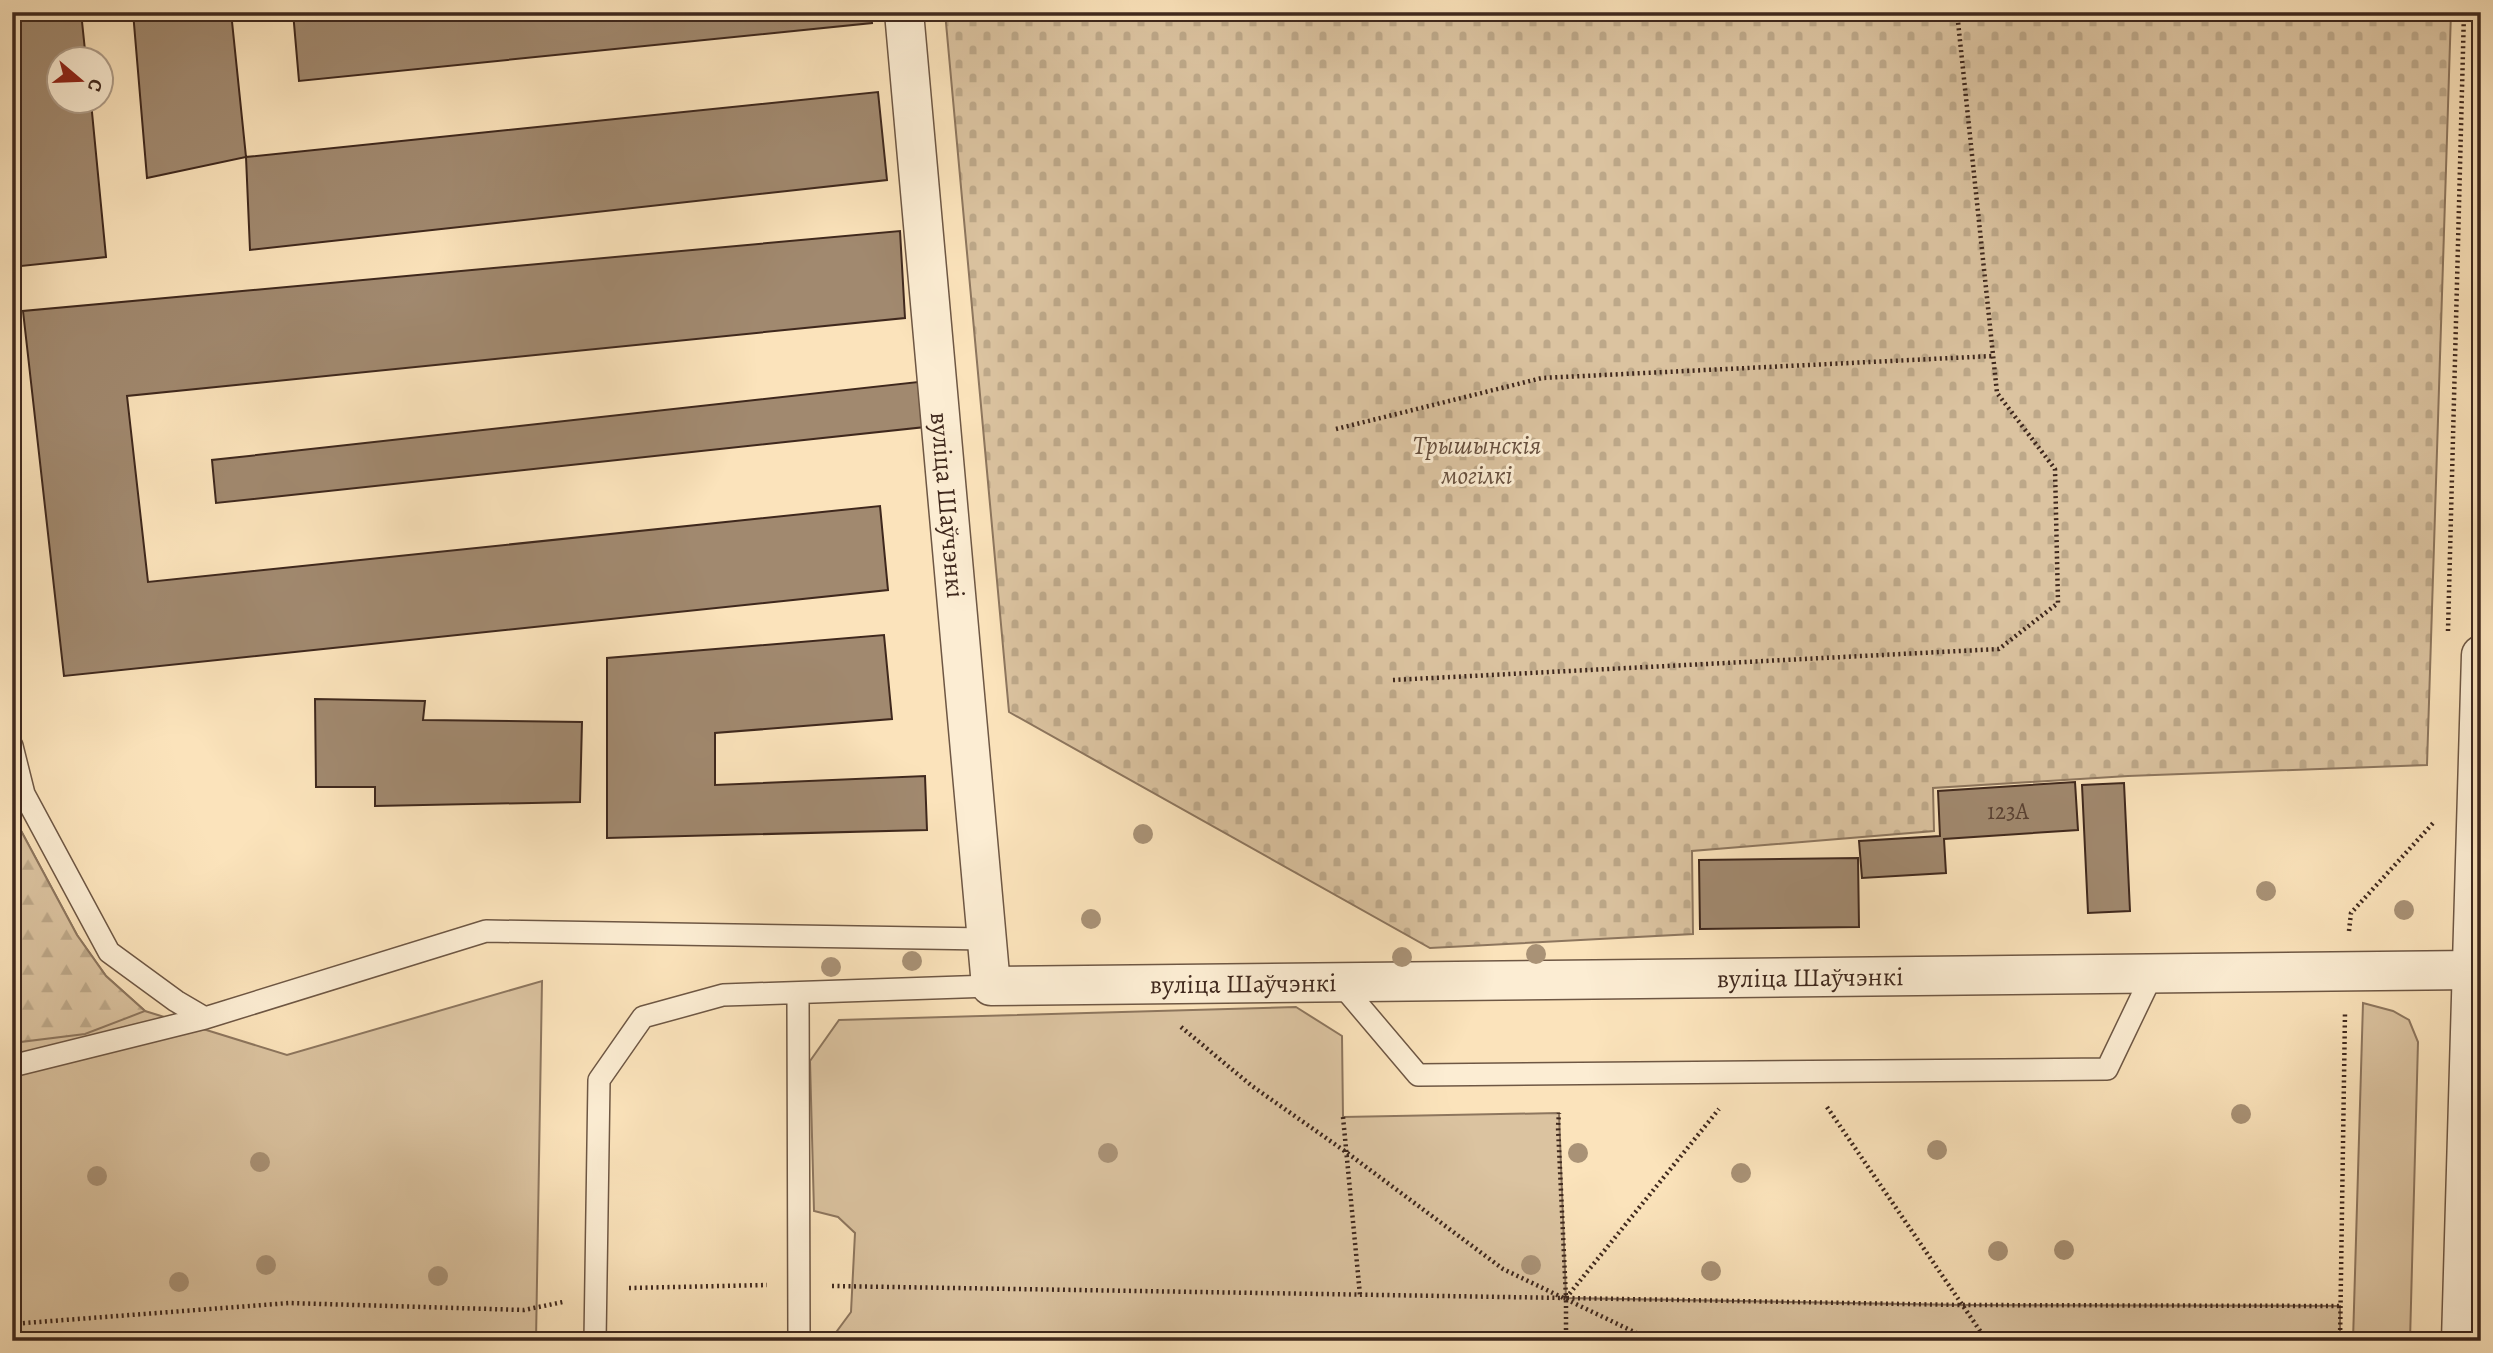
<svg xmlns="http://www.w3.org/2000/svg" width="2493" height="1353" font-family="Alegreya,serif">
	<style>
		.green { fill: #dbc3a0; stroke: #8d765e; stroke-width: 2 }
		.forest { fill: url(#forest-firs); stroke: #8d765e; stroke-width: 2 }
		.cemetery { fill: url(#cemetery-stones); stroke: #8d765e; stroke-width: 2 }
		.building { fill: #a1896f; stroke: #3f281d; stroke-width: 2 }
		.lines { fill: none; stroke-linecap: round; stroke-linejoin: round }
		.service-casing { stroke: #6e5744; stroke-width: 24 }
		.minor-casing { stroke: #6e5744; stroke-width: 41 }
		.tertiary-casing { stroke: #6e5744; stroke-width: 41 }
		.path { stroke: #3f281d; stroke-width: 4.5; stroke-dasharray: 2 3.5; stroke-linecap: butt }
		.service { stroke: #fcedd3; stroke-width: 21 }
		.minor { stroke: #fcedd3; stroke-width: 38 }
		.tertiary { stroke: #fcedd3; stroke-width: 38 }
		.tree { fill: #a99276 }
		.labels { text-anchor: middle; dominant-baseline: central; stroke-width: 6; stroke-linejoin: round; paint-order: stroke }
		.number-label { font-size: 23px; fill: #584032 }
		.park-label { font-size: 26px; font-style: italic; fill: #664f3e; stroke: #fcedd3 }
		.street-label { font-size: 26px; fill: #3f281d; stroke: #fcedd3 }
	</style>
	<defs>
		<pattern id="forest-firs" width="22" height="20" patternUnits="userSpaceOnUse" patternTransform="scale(1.75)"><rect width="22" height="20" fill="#dbc3a0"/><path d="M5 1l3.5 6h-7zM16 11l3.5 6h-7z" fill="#bda889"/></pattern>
		<pattern id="cemetery-stones" width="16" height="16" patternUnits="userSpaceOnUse" patternTransform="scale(1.75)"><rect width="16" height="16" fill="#dbc3a0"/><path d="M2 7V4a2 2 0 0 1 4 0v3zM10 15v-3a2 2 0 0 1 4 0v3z" fill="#bda889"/></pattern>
	</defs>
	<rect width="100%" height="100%" fill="#fbe3bb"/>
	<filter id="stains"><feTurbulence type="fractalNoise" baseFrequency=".00286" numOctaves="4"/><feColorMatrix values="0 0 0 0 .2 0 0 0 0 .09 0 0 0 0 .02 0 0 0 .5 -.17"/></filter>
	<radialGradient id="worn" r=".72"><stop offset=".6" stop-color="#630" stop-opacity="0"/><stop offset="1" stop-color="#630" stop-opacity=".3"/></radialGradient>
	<path class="green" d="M12,814L77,935L106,976L145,1011L287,1055L542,981L536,1341H12Z
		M2363,1003L2393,1011L2409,1020L2418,1042L2410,1341H2353Z
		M1296,1007L1342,1036L1343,1117L1559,1113L1566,1298L1961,1305L2340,1306V1341H811V1336L834,1335L851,1312L855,1233L838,1217L814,1211L810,1061L839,1020Z"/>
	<path class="forest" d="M12,814L77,935L106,976L145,1011L85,1034L12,1043Z"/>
	<path class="cemetery" d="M945,12H2451L2427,765L2128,776L1933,788L1934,831L1692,851L1693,934L1430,948L1009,712Z"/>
	<path class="building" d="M12,12H81L86,60H60V102H91L106,257L12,267Z
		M133,12H231L246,157L147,178Z
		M293,12H871L872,23L299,81Z
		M878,92L887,180L250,250L246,157Z
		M900,231L905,318L127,396L148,582L880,506L888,590L64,676L23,311Z
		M918,382L925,427L216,503L212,460Z
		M884,635L892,719L715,733V785L925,776L927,830L607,838V658Z
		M315,699L425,701L423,720L582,722L580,802L375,806V787H316Z
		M2075,782L2078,830L1944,839L1946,873L1862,878L1859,841L1940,836L1938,791Z
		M2124,783L2130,911L2088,913L2082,785Z
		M1858,858L1859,927L1700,929L1699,860Z"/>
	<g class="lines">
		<g class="service-casing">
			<path id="service" d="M12,746L24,794L109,952L176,1001L205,1018L486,931L986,939
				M1340,983L1418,1075L2107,1069L2153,973
				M798,994L799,1341
				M12,1066L205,1018
				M595,1341L599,1080L643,1017L723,995L991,986"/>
		</g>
		<g class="minor-casing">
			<g id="minor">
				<path id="s1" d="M904,12L991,986L2472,970"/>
			</g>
		</g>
		<g class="tertiary-casing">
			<path id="tertiary" d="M2461,1341L2481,655"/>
		</g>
		<path class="path" d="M1336,429L1542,378L1993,356
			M2448,631L2464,12
			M1393,680L1999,649L2058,603L2055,469L1997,393L1957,12
			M2349,931L2351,913L2435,821
			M1181,1027L1252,1086L1346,1152L1503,1269L1653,1341
			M1827,1107L1987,1341
			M1343,1117L1360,1295
			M832,1286L1566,1298L1558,1127L1559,1113
			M629,1288L767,1285
			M1566,1298L1719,1109
			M12,1324L289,1303L524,1310L563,1302
			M1566,1341V1298L1961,1305L2340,1306
			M2340,1341L2345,1013"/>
		<use href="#service" class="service"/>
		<use href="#minor" class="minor"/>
		<use href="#tertiary" class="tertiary"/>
	</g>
	<g class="tree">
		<circle cx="1143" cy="834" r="10"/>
		<circle cx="2266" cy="891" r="10"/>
		<circle cx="2404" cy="910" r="10"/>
		<circle cx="1091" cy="919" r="10"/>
		<circle cx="1536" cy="954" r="10"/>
		<circle cx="1402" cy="957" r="10"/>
		<circle cx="912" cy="961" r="10"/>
		<circle cx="831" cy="967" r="10"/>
		<circle cx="2241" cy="1114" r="10"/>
		<circle cx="1937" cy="1150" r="10"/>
		<circle cx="1108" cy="1153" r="10"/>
		<circle cx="1578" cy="1153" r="10"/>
		<circle cx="260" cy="1162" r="10"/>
		<circle cx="1741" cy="1173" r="10"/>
		<circle cx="97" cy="1176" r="10"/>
		<circle cx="2064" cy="1250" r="10"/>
		<circle cx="1998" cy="1251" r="10"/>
		<circle cx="266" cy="1265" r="10"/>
		<circle cx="1531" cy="1265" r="10"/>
		<circle cx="1711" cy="1271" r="10"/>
		<circle cx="438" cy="1276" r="10"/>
		<circle cx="179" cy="1282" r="10"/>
	</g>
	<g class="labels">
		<g class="number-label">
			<text x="2008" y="811">123А</text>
		</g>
		<g class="park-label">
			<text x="1477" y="445">Трышынскія<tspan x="1477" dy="30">могілкі</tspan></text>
		</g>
		<g class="street-label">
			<text stroke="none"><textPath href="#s1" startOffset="495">вуліца Шаўчэнкі</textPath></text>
			<text stroke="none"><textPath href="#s1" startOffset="1797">вуліца Шаўчэнкі</textPath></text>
			<text stroke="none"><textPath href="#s1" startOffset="1230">вуліца Шаўчэнкі</textPath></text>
		</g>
	</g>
	<rect width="2493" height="1353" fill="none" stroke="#fbe3bb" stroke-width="42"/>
	<rect x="14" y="14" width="2465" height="1325" fill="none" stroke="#3f281d" stroke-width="3.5"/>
	<rect x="21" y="21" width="2451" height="1311" fill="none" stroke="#3f281d" stroke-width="2"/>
	<g transform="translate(80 80) rotate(109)"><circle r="33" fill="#fcedd3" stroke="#b09e8a" stroke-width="2"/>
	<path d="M0-5L12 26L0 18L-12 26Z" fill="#8f2418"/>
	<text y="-10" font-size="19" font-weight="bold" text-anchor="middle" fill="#3f281d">С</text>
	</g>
	<rect width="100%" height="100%" filter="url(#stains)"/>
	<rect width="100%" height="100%" fill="url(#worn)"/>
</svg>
